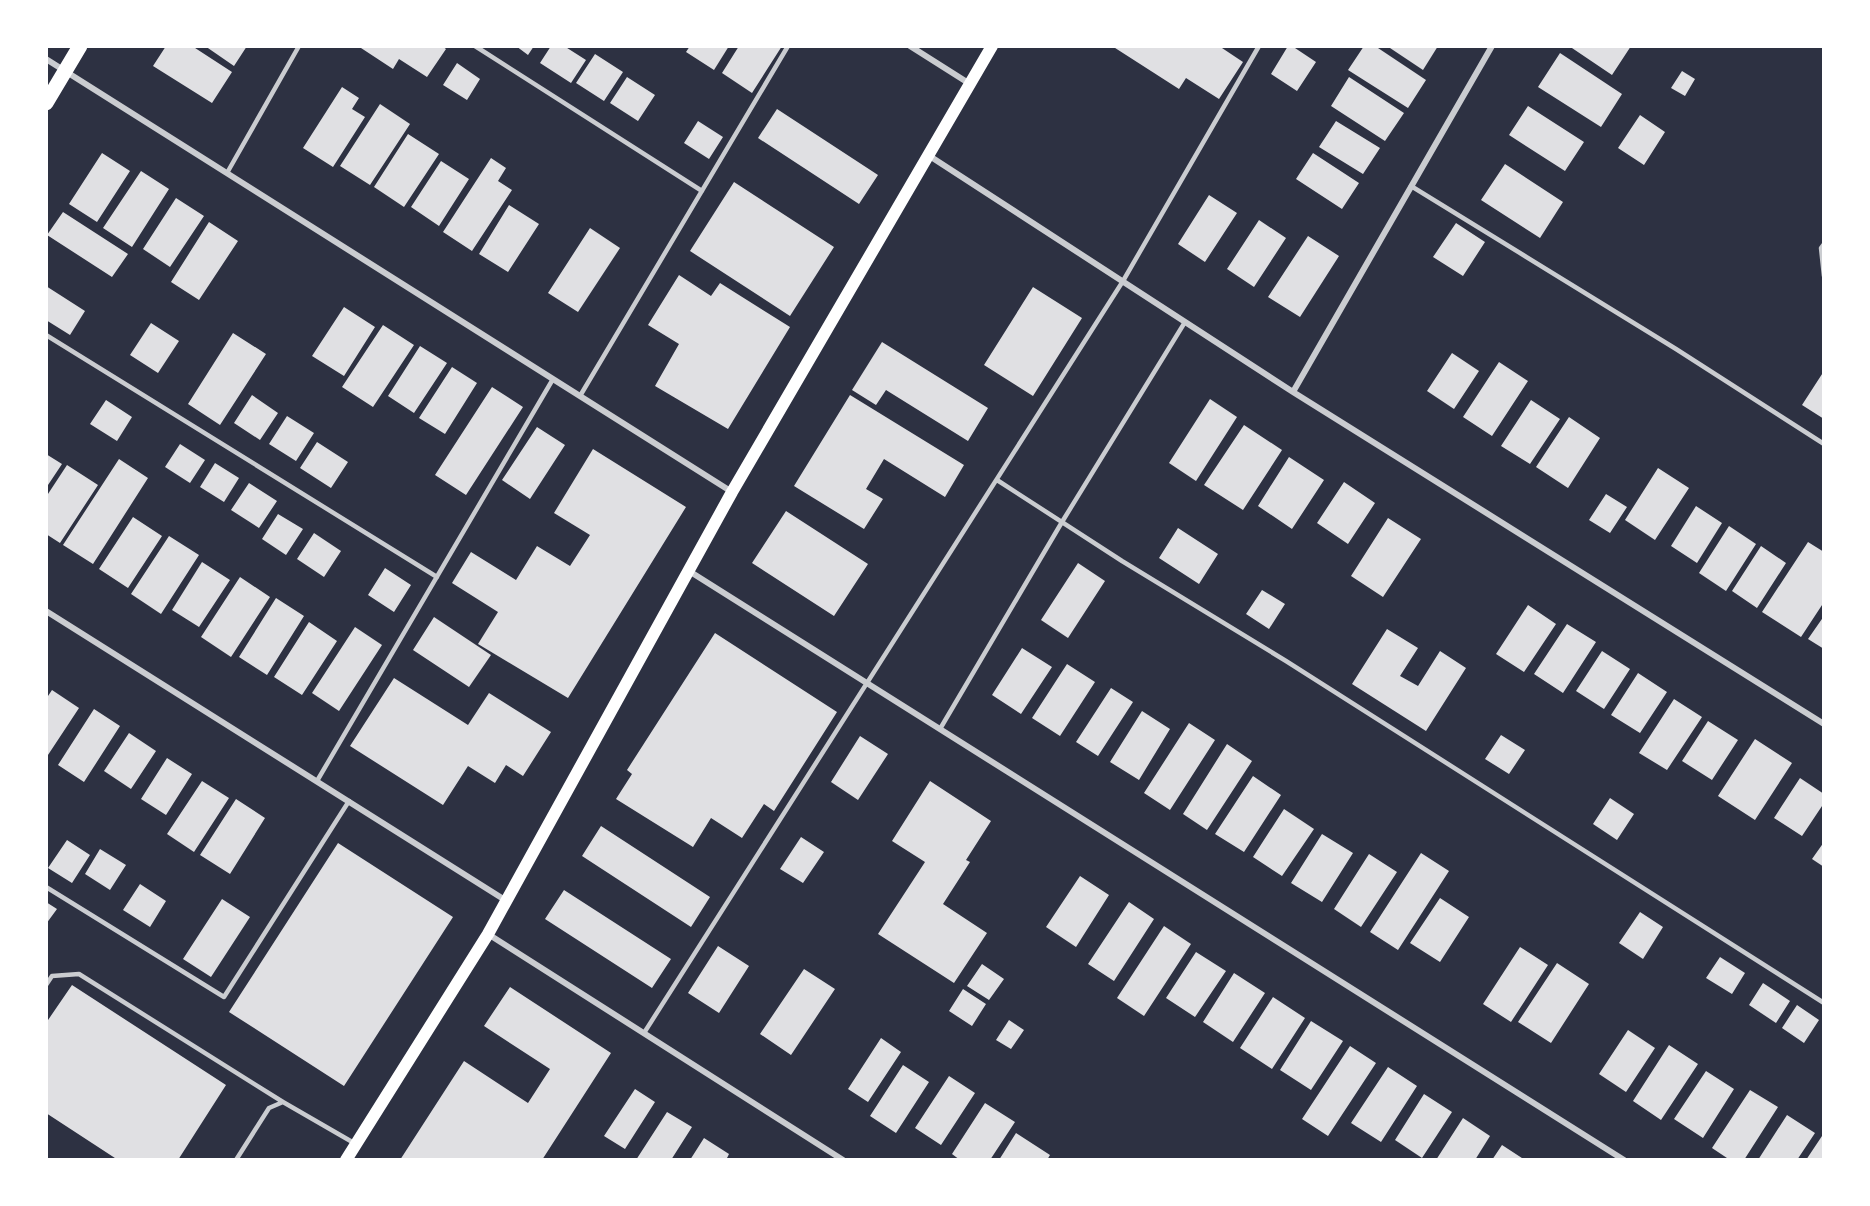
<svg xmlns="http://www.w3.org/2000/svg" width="1870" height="1206" font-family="'PT Sans',sans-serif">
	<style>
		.building { fill: #e0e0e3 }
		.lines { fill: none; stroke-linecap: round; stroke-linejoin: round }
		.service { stroke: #caccd0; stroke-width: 4.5 }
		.minor { stroke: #caccd0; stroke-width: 6 }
		.secondary { stroke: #fff; stroke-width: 12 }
		.primary { stroke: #fff; stroke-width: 15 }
	</style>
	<rect width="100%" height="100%" fill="#2d3142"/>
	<path class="building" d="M166,46H192L232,72L212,103L153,66Z
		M205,46H247L234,66Z
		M362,46H442L446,49L427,77L399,59L393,69L361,48Z
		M516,46H534L528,55Z
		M551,46H564L586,60L571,83L540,63Z
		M690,46H729L714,70L686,52Z
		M739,46H782L752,93L722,73Z
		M1112,46H1219L1243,62L1219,99L1186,78L1179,89Z
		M1288,46H1292L1316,62L1297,91L1271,74Z
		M1364,46H1375L1426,80L1408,108L1348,70Z
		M1387,46H1438L1423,70Z
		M1569,46H1631L1612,75Z
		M1560,53L1622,94L1601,127L1538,87Z
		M595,54L623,72L604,101L576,83Z
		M457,63L480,79L467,100L443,85Z
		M1682,71L1695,79L1685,96L1671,88Z
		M627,77L655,95L638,121L610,103Z
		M1349,77L1404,113L1385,141L1331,106Z
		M342,87L359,98L352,109L365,117L333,167L303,148Z
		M380,104L410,124L370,185L340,166Z
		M1528,106L1584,142L1565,171L1509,135Z
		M777,109L878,175L859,204L758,138Z
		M1640,115L1665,132L1644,165L1618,148Z
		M698,121L723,137L709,159L684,143Z
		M1336,121L1380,148L1363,174L1319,147Z
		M408,134L439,154L404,207L374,187Z
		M102,153L130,171L97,222L69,204Z
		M1313,153L1359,183L1342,209L1296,179Z
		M491,158L506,168L498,181L512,190L472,251L443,232Z
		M441,161L469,179L439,226L411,207Z
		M1505,164L1563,202L1540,238L1481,200Z
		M141,171L169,189L132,247L103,228Z
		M734,182L834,247L790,316L690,251Z
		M1209,195L1237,213L1205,262L1178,244Z
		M176,198L204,216L170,267L143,249Z
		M509,205L539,224L508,272L479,254Z
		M63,212L128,254L112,277L47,235Z
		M1259,220L1286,238L1254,287L1227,269Z
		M209,222L238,241L199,300L171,282Z
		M1456,223L1485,242L1463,276L1433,257Z
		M590,228L620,248L578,312L548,293Z
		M1308,236L1339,256L1300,317L1268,297Z
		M679,275L711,296L720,283L790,327L728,429L655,386L679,344L648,325Z
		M46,286L85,311L70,335L46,320Z
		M1033,287L1082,318L1033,396L984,365Z
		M344,307L375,327L344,376L312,356Z
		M151,323L179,341L158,373L130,355Z
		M383,325L414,345L373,407L342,387Z
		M233,333L266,354L220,425L188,404Z
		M882,342L988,408L968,441L886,390L876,405L852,390Z
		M420,346L447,363L414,413L388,396Z
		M1452,353L1479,371L1454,409L1427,391Z
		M1499,362L1528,381L1492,436L1463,417Z
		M452,367L477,383L445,434L419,418Z
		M1824,371V419L1802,405Z
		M492,387L523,407L466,495L435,475Z
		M252,395L278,413L260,440L234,423Z
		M850,395L964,465L945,497L884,459L866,489L883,499L864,529L794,486Z
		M1210,399L1237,417L1196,481L1169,463Z
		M106,400L132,417L117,441L90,424Z
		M1531,400L1560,419L1530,464L1501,446Z
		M287,416L314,433L296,461L269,444Z
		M1569,417L1600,438L1568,488L1536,467Z
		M1244,425L1282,450L1243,510L1204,485Z
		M537,427L565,445L530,499L502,480Z
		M317,442L348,462L331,488L300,468Z
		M180,444L205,460L190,483L165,467Z
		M593,449L686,507L568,698L478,644L498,612L452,583L471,552L516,580L537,546L570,566L590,535L554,513Z
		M46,454L62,464L46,488Z
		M1289,457L1324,480L1292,529L1258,506Z
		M119,459L148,478L93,564L63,545Z
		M215,463L239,478L224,502L200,487Z
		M67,465L98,485L60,543L46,534V497Z
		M1658,468L1689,488L1655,540L1625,520Z
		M1344,482L1375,503L1348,544L1317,523Z
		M249,483L277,501L259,528L231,510Z
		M1606,494L1627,507L1610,533L1589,520Z
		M1696,506L1722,523L1697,563L1671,546Z
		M786,511L868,564L834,616L752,563Z
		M278,514L303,529L286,555L262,539Z
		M133,517L162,536L128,588L99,569Z
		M1388,518L1421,539L1383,597L1351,576Z
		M1729,526L1756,544L1726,591L1699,573Z
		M1178,528L1218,554L1199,584L1159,558Z
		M314,533L341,551L324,577L297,559Z
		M169,536L199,555L161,614L131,594Z
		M1808,542L1824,552V602L1801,637L1762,612Z
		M1761,546L1786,563L1757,608L1732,591Z
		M202,562L230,580L199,627L172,610Z
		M1078,563L1105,581L1068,638L1041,620Z
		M385,568L411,585L394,612L368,595Z
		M240,577L270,597L231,657L201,637Z
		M1262,590L1285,604L1269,629L1246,614Z
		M276,598L304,616L267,675L239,657Z
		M1528,605L1556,624L1524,672L1496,654Z
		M1824,616V649L1808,639Z
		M434,617L491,655L469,687L413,650Z
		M309,622L337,641L302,695L274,677Z
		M1567,624L1596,642L1563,693L1534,674Z
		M355,627L382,645L339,711L312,693Z
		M1387,629L1418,648L1400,676L1418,686L1440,651L1466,668L1426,731L1352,684Z
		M715,633L837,712L774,811L764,804L742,838L711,818L693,847L616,799L632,774L627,770Z
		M1022,648L1052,667L1021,714L992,695Z
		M1602,651L1630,669L1604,709L1576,691Z
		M1067,664L1095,682L1060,736L1032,718Z
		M1638,673L1667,692L1640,733L1611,715Z
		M394,678L468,725L489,693L551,732L523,776L506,765L495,783L468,766L443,805L350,746Z
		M1111,688L1133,702L1098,756L1076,742Z
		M52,690L79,708L46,758V699Z
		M1674,699L1702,717L1667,770L1639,753Z
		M94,709L120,726L84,782L58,765Z
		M1142,711L1170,729L1139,780L1110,762Z
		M1708,721L1738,740L1712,780L1682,761Z
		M1189,723L1215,740L1170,810L1144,793Z
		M129,733L156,751L131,789L104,771Z
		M1501,735L1525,750L1509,774L1485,759Z
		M860,736L888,754L858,800L831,782Z
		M1755,739L1792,763L1755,820L1718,796Z
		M1227,744L1252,761L1207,830L1183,814Z
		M167,758L192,774L166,815L141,799Z
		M1253,776L1281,795L1244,852L1215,834Z
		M1800,778L1824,794V803L1802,836L1774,818Z
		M202,781L229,798L194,852L167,834Z
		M930,781L991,821L966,860L970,862L943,904L987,933L954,983L878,934L925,862L892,841Z
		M1610,798L1634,814L1617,840L1593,824Z
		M236,799L265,818L230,874L200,855Z
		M1284,809L1314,829L1282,876L1253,857Z
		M601,826L710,897L691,927L582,856Z
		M1322,834L1353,853L1322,902L1291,883Z
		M801,837L824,852L803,883L780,869Z
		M67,840L90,855L72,883L48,868Z
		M1824,842V867L1812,859Z
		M338,843L453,917L344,1086L229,1012Z
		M100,849L126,865L110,890L85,874Z
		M1421,853L1449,871L1398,950L1370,932Z
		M1369,854L1397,872L1361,927L1334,909Z
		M1080,876L1109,895L1076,947L1046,927Z
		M140,884L166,901L150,927L123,910Z
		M564,890L671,959L652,988L545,919Z
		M1440,898L1469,917L1440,962L1410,943Z
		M222,899L250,917L211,977L183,959Z
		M46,902L57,909L46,924Z
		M1129,902L1154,919L1114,981L1088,964Z
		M1640,912L1663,927L1643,959L1619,943Z
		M1164,926L1191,944L1144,1016L1117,998Z
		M718,946L749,966L719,1013L688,993Z
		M1520,947L1548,965L1511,1022L1483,1004Z
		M1196,952L1226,971L1195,1017L1166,998Z
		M1720,957L1745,973L1732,994L1706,978Z
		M1557,963L1589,984L1551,1043L1518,1022Z
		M982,964L1004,979L989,1000L967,986Z
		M804,969L835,989L791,1055L760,1034Z
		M1234,973L1265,993L1233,1042L1203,1022Z
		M1763,983L1790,1001L1776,1023L1749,1005Z
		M72,985L226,1085L178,1160H118L46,1113V1023Z
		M510,987L611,1053L542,1160H400L464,1061L528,1103L550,1069L484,1026Z
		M963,989L986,1004L972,1026L949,1011Z
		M1273,997L1305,1018L1272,1069L1240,1048Z
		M1797,1005L1819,1020L1804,1043L1782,1028Z
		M1009,1020L1024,1030L1011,1049L996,1040Z
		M1311,1021L1343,1041L1311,1090L1280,1070Z
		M1628,1030L1655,1048L1626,1092L1599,1074Z
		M881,1038L901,1052L868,1102L848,1089Z
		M1669,1045L1698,1064L1661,1120L1633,1101Z
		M1350,1046L1376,1063L1328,1136L1302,1119Z
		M903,1065L929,1082L896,1133L870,1116Z
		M1388,1067L1417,1086L1381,1142L1351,1123Z
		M1706,1071L1734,1089L1703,1138L1674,1119Z
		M949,1076L975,1093L941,1145L915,1128Z
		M635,1089L655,1102L625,1149L604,1136Z
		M1750,1090L1778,1107L1744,1160H1730L1712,1148Z
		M1424,1094L1452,1112L1422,1158L1395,1140Z
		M985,1103L1015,1122L990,1160H960L952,1154Z
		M667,1112L692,1127L671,1160H636Z
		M1787,1115L1815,1133L1797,1160H1758Z
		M1463,1118L1490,1136L1475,1160H1436Z
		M1016,1133L1050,1155L1047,1160H999Z
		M1822,1136L1824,1137V1160H1806Z
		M704,1138L729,1154L726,1160H690Z
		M1502,1145L1525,1160H1492Z"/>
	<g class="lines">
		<path class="service" d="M475,46L702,191
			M227,173L299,46
			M1411,186L1676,349L1824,444
			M1824,244L1821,248L1824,276
			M46,335L437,577
			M580,396L788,46
			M997,480L1122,561L1286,661L1824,1003
			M940,729L1062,522L1185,322
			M317,781L553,379
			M46,887L224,997L349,801
			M46,985L52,976L79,974L283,1102L354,1143
			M644,1033L1123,281L1259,46
			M236,1160L269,1108L283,1102"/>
		<path class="minor" d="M910,46L970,84
			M46,59L732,492
			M928,155L1293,392L1824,724
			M1293,392L1492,46
			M689,571L1624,1160
			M46,611L505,900
			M488,934L843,1160"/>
		<path class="secondary" d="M346,1160L488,934L732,492L992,46"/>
		<path class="primary" d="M46,103L80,46"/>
	</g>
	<rect width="1870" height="1206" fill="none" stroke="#ffffff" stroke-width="96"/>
</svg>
